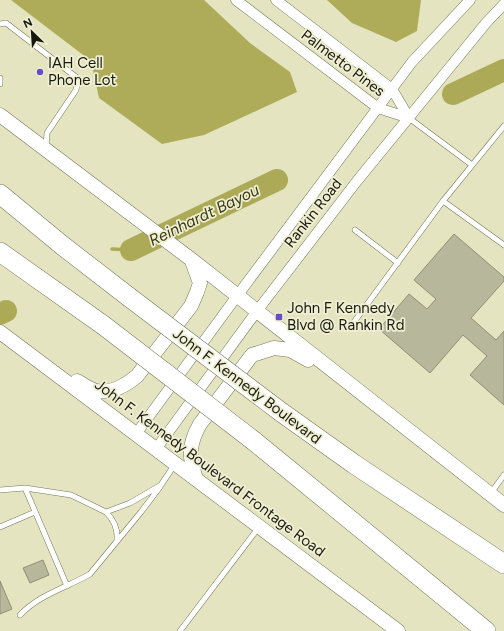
<svg xmlns="http://www.w3.org/2000/svg" width="504" height="631" font-family="Figtree,sans-serif">
	<style>
		.built { fill: #e4e4c0 }
		.forest { fill: #aeac59 }
		.lines { fill: none; stroke-linecap: round; stroke-linejoin: round }
		.stream { stroke: #acaa57; stroke-width: 3.5 }
		.river { stroke: #acaa57; stroke-width: 22 }
		.building { fill: #b7b79c; stroke: #909076 }
		.lane-casing { stroke: #77775e; stroke-width: 6 }
		.street-casing { stroke: #77775e; stroke-width: 11 }
		.secondary-casing { stroke: #77775e; stroke-width: 15 }
		.highway-casing { stroke: #77775e; stroke-width: 20 }
		.lane { stroke: #fff; stroke-width: 5 }
		.street { stroke: #fff; stroke-width: 10 }
		.secondary { stroke: #fff; stroke-width: 14 }
		.highway { stroke: #fff; stroke-width: 19 }
		.highway-bridge-casing { stroke: #77775e; stroke-width: 20; stroke-linecap: butt }
		.highway-bridge { stroke: #fff; stroke-width: 19 }
		.poi-dot { fill: #674fc8; stroke: #efefd3; stroke-width: 1.5 }
		.labels { text-anchor: middle; dominant-baseline: central; stroke-width: 3.5; stroke-linejoin: round; paint-order: stroke }
		.poi-label { font-size: 15px; fill: #18180e; stroke: #efefd3; text-anchor: start }
		.street-label { font-size: 15px; fill: #18180e; stroke: #efefd3 }
		.water-label { font-size: 16px; font-style: italic; fill: #3a3915; stroke: #efefd3 }
	</style>
	<rect width="100%" height="100%" fill="#efefd3"/>
	<path class="built" d="M0,0H504V631H0Z"/>
	<path class="forest" d="M11,0H204L250,43L290,72L297,92L204,135L162,144L99,98L91,61Z
		M327,0H421L417,31L396,42L352,23Z"/>
	<g class="lines">
		<path class="stream" d="M112,249L131,250"/>
		<path class="river" d="M453,94L504,70
			M131,250L277,180
			M0,314L6,311"/>
	</g>
	<path class="building" d="M454,234L504,277V281L471,318L496,340L504,331V405L470,375L487,356L463,335L430,373L379,329L409,294L427,309L436,299L414,280Z
		M43,560L49,575L30,583L23,568Z
		M0,581L12,609L0,614Z"/>
	<g class="lines">
		<g class="lane-casing">
			<path id="lane" d="M0,24L6,23L76,77L77,84L76,90L47,133L46,147
				M0,78V84
				M409,118L472,165
				M443,201L504,126
				M355,230L398,263
				M354,322L443,201L504,245
				M25,488L67,586
				M0,490L25,488L71,495L106,512L130,503L161,485L175,464
				M491,493L504,475
				M106,512C114,520 118,528 117,540
				M0,527L35,512
				M20,615C40,594 66,588 90,574L141,512L160,487
				M180,631L259,527"/>
		</g>
		<g class="street-casing">
			<path id="street" d="M236,0L378,108L409,118
				M276,0L392,89L409,118
				M136,434L237,296L412,62L470,0
				M156,449L257,311L357,181L486,23L504,4"/>
		</g>
		<g class="secondary-casing">
			<path id="secondary" d="M0,115L192,260L504,505
				M0,332L398,631
				M77,381C83,384 90,390 97,391C112,394 126,385 137,376L191,306L197,292L200,283L192,261
				M196,479C189,457 188,445 200,424L252,355L274,348L290,350L308,360"/>
		</g>
		<g class="highway-casing">
			<path id="highway" d="M0,194L63,246L129,297
				M0,252L103,325
				M281,412L354,464L504,564
				M254,441L486,631"/>
		</g>
		<use href="#lane" class="lane"/>
		<use href="#street" class="street"/>
		<use href="#secondary" class="secondary"/>
		<use href="#highway" class="highway"/>
		<g class="highway-bridge-casing">
			<path id="highway-bridge" d="M129,297L281,412
				M103,325L254,441"/>
		</g>
		<use href="#highway-bridge" class="highway-bridge"/>
	</g>
	<g class="poi-dot">
		<circle cx="40" cy="72" r="4"/>
		<rect x="275" y="313" width="8" height="8" rx="2"/>
	</g>
	<g class="labels">
		<g class="poi-label">
			<text x="48" y="63">IAH Cell<tspan x="48" dy="17">Phone Lot</tspan></text>
			<text x="287" y="308">John F Kennedy<tspan x="287" dy="17">Blvd @ Rankin Rd</tspan></text>
		</g>
		<g class="street-label">
			<text transform="translate(343 63) rotate(37)">Palmetto Pines</text>
			<text transform="translate(313 213) rotate(-52)">Rankin Road</text>
			<text transform="translate(247 386) rotate(37)">John F. Kennedy Boulevard</text>
			<text transform="translate(210 468) rotate(37)">John F. Kennedy Boulevard Frontage Road</text>
		</g>
		<g class="water-label">
			<text transform="translate(204 215) rotate(-26)">Reinhardt Bayou</text>
		</g>
	</g>
	<g transform="translate(32 32) rotate(335)" stroke="#efefd3" stroke-width="3" paint-order="stroke">
	<path d="M0-3L7 15L0 10L-7 15Z" fill="#18180e"/>
	<text y="-6" font-size="11" font-weight="bold" text-anchor="middle" fill="#18180e">N</text>
	</g>
</svg>
